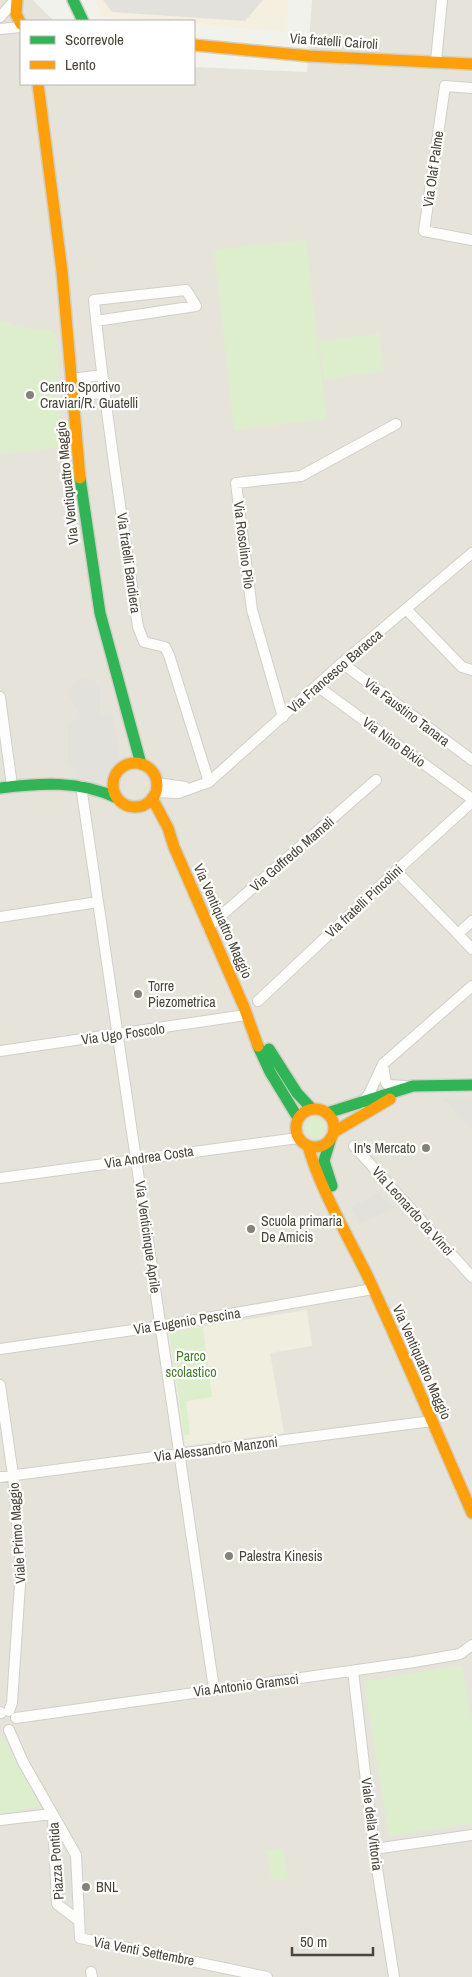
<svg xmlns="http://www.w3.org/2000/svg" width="472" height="1977" font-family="'Archivo Narrow',sans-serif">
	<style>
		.residential { fill: #e6e4da }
		.commercial { fill: #f5efe0 }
		.education { fill: #f0eedf }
		.green { fill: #ddeecd }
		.parking { fill: #e2e1dc }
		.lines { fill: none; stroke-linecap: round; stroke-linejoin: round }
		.street-casing { stroke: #d0cfca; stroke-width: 12 }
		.fast-casing { stroke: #d2d0c4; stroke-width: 14 }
		.slow-casing { stroke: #d2d0c4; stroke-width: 14 }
		.street { stroke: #fdfdfc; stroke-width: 10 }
		.fast { stroke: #30b455; stroke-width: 11 }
		.slow { stroke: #ff9f0a; stroke-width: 11 }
		.poi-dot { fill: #858277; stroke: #fff; stroke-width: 2 }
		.labels { text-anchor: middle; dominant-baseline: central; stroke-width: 4.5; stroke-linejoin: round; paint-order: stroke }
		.street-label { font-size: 14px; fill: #4a4538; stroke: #fff }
		.poi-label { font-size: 14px; fill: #4a4538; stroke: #fff; text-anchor: start }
		.park-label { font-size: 14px; fill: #407e28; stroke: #fff }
	</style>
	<rect width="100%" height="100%" fill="#f2f2ed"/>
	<path class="residential" d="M0,0H33L54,21H21V84H194V67L307,72L312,0H472V1977H0Z"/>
	<path class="commercial" d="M96,0H289L286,32L194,24V21H158L100,17Z"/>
	<path class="education" d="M307,1310L312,1346L270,1353L284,1433L185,1446L168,1332Z"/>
	<path class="green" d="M306,240L326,419L234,430L214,250Z
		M0,321C8,321 13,325 19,327C30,331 41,327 52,331L58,344L61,447L0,454Z
		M379,334L384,371L324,379L319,341Z
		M305 1128a10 10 0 1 1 20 0a10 10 0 1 1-20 0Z
		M203,1327L212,1397L186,1401L190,1434L184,1435L169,1332Z
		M462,1665L472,1726V1823L389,1836L364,1682Z
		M0,1736L8,1744L40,1806L0,1814Z
		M283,1849L288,1879L272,1881L267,1851Z"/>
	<path class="parking" d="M103,0H263L245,21L112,12Z
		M89,678L100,685V714L102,716L111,710L120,754L113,771L97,781L74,778L77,768L68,766V723L79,718L78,710L70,700L69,689L79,679Z
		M442,1098H472V1130Z
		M379,1193L394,1208L359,1224L351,1207Z
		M58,1855L72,1862L73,1904L60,1898Z"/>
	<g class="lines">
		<g class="street-casing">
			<path id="street" d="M0,17L15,0
				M0,29L21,27
				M436,61L442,0
				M472,88L445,86L424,231L472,240
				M96,321L196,306L186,290L94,300C105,410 122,518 138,627L144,642L165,647L169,655L209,782
				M72,379L102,375
				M73,395L104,393
				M406,609L462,667L472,670
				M342,663L472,760
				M317,686L472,799
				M0,697L12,786
				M283,717L252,610L236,483L301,476L396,424
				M157,783L185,787
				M81,786L214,1689
				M155,792L178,793L209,782L342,663L472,553
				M396,871L458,934
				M0,917L98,902
				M472,921L458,934L472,949
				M208,927L376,780
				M258,1001L396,871L472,802
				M0,1051L246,1015
				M383,1065L386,1083L389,1085L405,1086
				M362,1103L369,1094L383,1064L472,986
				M354,1146L472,1277
				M0,1178L298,1138
				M0,1349L161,1326L373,1289
				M0,1385L13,1475L21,1569L12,1703L9,1711
				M0,1477L432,1421
				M353,1671L374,1849L394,1977
				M0,1712L1,1713
				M16,1718L414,1662L460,1654L472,1645
				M9,1730L23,1762L76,1855L80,1938L267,1977
				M53,1818L57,1904L78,1920
				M0,1820L52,1814
				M374,1849L472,1835
				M91,1972L92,1977"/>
		</g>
		<g class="fast-casing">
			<path id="fast" d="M73,0L83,21
				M80,478L100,613L141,764
				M0,788C40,783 79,780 117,798
				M258,1046L270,1072L298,1118
				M269,1049L297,1093L312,1109
				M327,1113L413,1086L472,1085
				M331,1138L324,1161L332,1186"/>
		</g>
		<g class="slow-casing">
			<path id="slow" d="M17,0L16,14L21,24
				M194,45L309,56L472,64
				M38,84L62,271L80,478
				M113 785a22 22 0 1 1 44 0a22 22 0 1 1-44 0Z
				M152,798L168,828L174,847L244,1007L258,1046
				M296 1128a19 19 0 1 1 38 0a19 19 0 1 1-38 0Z
				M334,1132L390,1099
				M308,1146C320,1189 348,1236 368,1277C404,1355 438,1434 472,1513"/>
		</g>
		<use href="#street" class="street"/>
		<use href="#fast" class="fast"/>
		<use href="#slow" class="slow"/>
	</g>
	<g class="poi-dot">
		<circle cx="30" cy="395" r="5"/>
		<circle cx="138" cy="994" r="5"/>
		<circle cx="426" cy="1148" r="5"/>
		<circle cx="251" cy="1229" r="5"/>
		<circle cx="229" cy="1556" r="5"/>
		<circle cx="86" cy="1887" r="5"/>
	</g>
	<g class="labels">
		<g class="street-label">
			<text transform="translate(334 41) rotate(4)">Via fratelli Cairoli</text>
			<text transform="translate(433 169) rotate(-82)">Via Olaf Palme</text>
			<text transform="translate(67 483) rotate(-96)">Via Ventiquattro Maggio</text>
			<text transform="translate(244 545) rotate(83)">Via Rosolino Pilo</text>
			<text transform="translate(129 563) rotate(82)">Via fratelli Bandiera</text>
			<text transform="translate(335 671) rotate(-41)">Via Francesco Baracca</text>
			<text transform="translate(407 712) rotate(37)">Via Faustino Tanara</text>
			<text transform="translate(394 742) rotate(36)">Via Nino Bixio</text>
			<text transform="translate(292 854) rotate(-41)">Via Goffredo Mameli</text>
			<text transform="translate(364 901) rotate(-43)">Via fratelli Pincolini</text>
			<text transform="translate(223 921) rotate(66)">Via Ventiquattro Maggio</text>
			<text transform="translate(123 1034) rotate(-8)">Via Ugo Foscolo</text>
			<text transform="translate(149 1157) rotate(-8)">Via Andrea Costa</text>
			<text transform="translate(413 1211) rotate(48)">Via Leonardo da Vinci</text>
			<text transform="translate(148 1237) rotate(82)">Via Venticinque Aprile</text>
			<text transform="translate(187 1321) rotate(-9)">Via Eugenio Pescina</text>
			<text transform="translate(422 1362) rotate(66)">Via Ventiquattro Maggio</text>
			<text transform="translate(216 1449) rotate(-7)">Via Alessandro Manzoni</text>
			<text transform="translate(17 1533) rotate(-94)">Viale Primo Maggio</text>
			<text transform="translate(246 1685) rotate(-7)">Via Antonio Gramsci</text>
			<text transform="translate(372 1824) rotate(83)">Viale della Vittoria</text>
			<text transform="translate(56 1861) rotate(-94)">Piazza Pontida</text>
			<text transform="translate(144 1951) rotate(11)">Via Venti Settembre</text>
		</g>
		<g class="poi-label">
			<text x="40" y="387">Centro Sportivo<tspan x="40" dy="16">Craviari/R. Guatelli</tspan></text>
			<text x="148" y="986">Torre<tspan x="148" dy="16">Piezometrica</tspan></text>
			<text x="416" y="1148" text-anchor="end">In's Mercato</text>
			<text x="261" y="1221">Scuola primaria<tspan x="261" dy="16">De Amicis</tspan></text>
			<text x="239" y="1556">Palestra Kinesis</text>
			<text x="96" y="1887">BNL</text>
		</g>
		<g class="park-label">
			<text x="191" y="1356">Parco<tspan x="191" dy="16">scolastico</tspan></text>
		</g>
	</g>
	<rect x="20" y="20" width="175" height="65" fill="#ffffff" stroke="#b7b5af"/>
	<rect x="30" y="36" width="25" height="8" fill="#30b455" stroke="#b7b5af"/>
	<text x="65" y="45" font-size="15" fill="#4a4538">Scorrevole</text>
	<rect x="30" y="61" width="25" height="8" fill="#ff9f0a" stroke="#b7b5af"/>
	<text x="65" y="70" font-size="15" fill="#4a4538">Lento</text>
	<path d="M292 1947v8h81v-8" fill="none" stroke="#4a4538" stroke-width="2.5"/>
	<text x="300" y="1947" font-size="15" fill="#4a4538" stroke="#ffffff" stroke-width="4" paint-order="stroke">50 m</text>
</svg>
